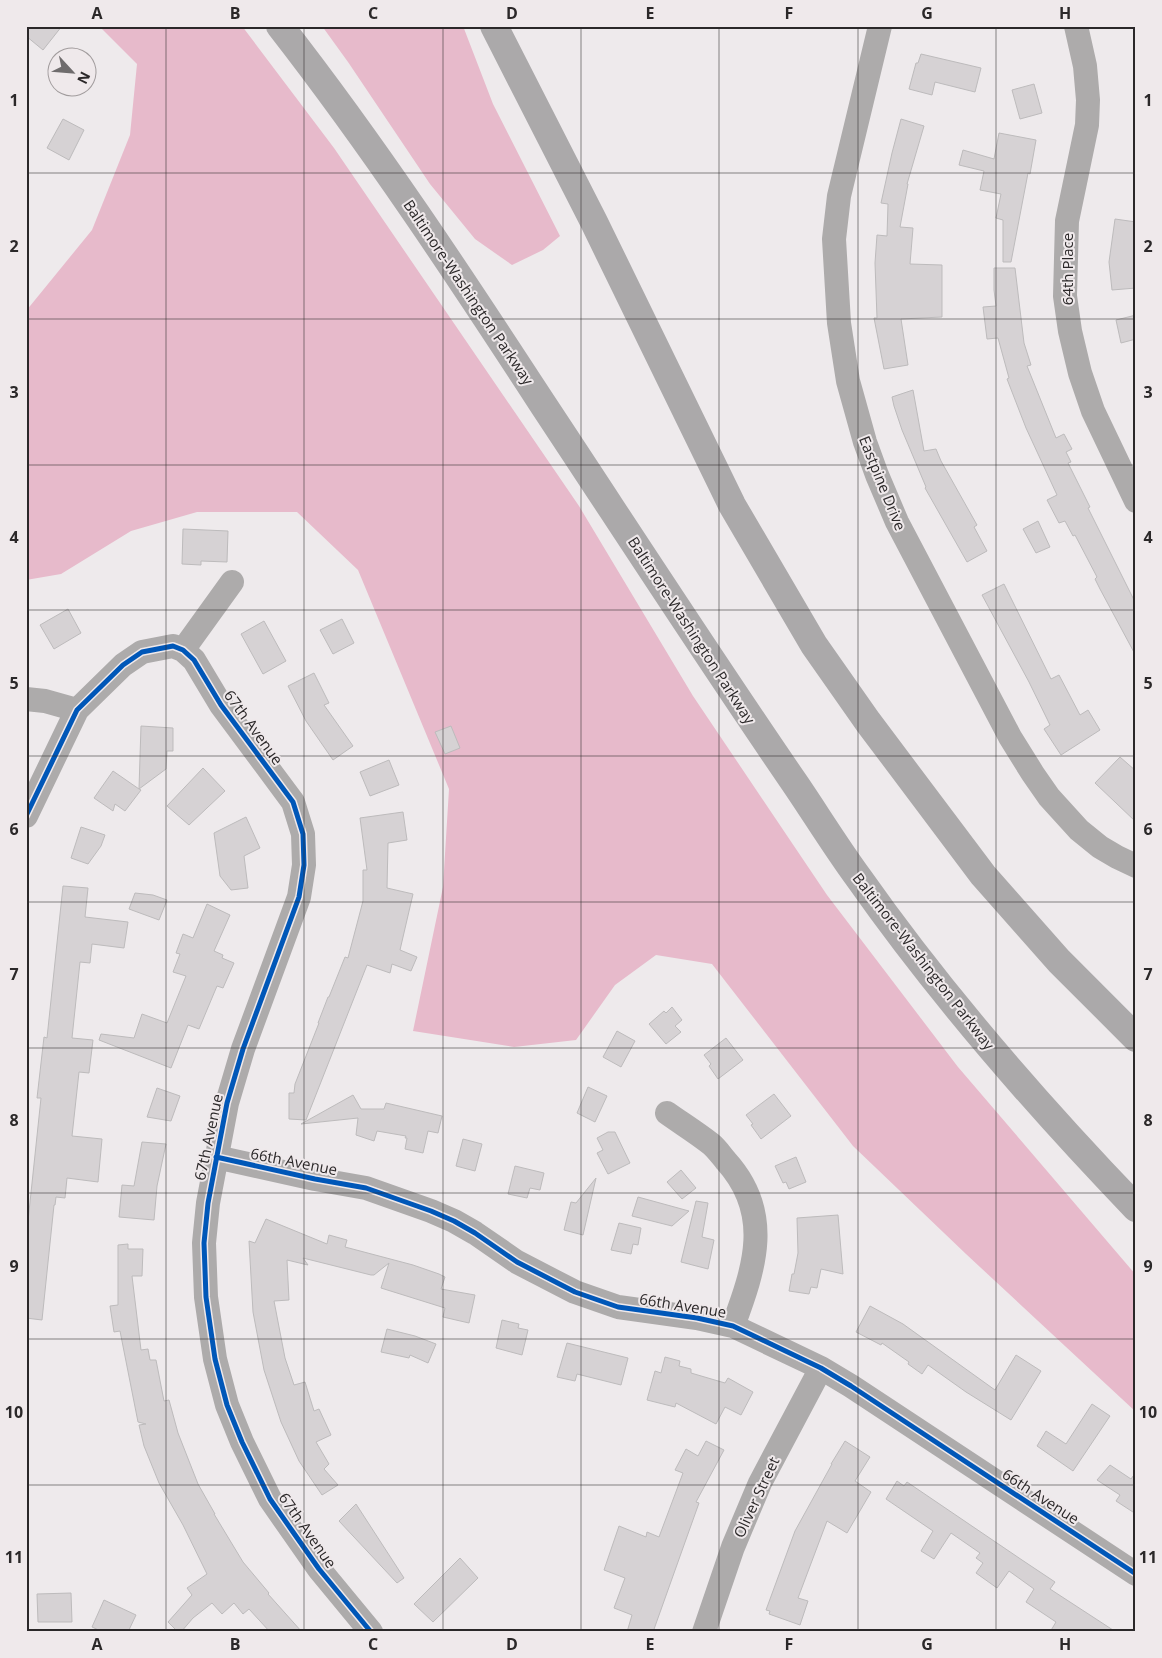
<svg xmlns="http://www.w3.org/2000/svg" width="1162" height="1658" font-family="'Open Sans',sans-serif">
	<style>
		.forest { fill: #e7bacb }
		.building { fill: #d6d2d4; stroke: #bdbbbc }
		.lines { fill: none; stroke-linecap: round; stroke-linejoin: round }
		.minor { stroke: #adabab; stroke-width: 24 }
		.motorway { stroke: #aba9aa; stroke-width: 28 }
		.cycleway-casing { stroke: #efe9eb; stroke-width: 8 }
		.cycleway { stroke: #0057b8; stroke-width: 5 }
		.grid { fill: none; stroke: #2b2829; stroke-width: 1; stroke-opacity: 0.55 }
		.labels { text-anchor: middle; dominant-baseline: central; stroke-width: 4; stroke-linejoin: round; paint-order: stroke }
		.street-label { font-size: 15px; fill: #2b2829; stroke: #efe9eb }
		.neatline { fill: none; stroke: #2b2829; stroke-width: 2 }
		.grid-label { font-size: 16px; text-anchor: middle; font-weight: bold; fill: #2b2829 }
	</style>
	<rect width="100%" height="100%" fill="#eeeaec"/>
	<path class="forest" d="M99,26H242L334,148L579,506L693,696L827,895L958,1067L1136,1275V1412L966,1254L853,1146L712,964L656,955L615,985L576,1040L514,1047L413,1031L443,887L449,789L358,570L297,512H197L131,531L61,574L26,580V311L92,230L130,135L137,64Z
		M322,26H463L493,104L560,236L543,250L512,265L475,239L430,184L348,62Z"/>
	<path class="building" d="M26,26H62L43,50L26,36Z
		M921,54L981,68L975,92L935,82L932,95L909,89L916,63H918Z
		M1034,84L1042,113L1020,119L1012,90Z
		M63,119L84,130L69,160L47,148Z
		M901,119L924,126L907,184H908L900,227L913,228L910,264L942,265V317L901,319L908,365L884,369L874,318H877L875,263L877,235L887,236L888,204L881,203L892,153Z
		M999,133L1036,140L1030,174L1028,173L1011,262H1003V220L996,218L1001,194L980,190L984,171L959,165L963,150L994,159Z
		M1115,219L1136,222L1134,259L1136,288L1112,290L1109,262Z
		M994,268H1015L1024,343L1031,365L1027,366L1056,438L1064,434L1072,449L1066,452L1071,462L1068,463L1090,507L1088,508L1136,604V656L1100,589L1095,579L1097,577L1075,535L1073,536L1065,521L1059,523L1047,500L1057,495L1026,428L1007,379L1009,378L998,338L987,339L983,307L996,306L994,290Z
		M1136,315V339L1121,343L1116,320Z
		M913,390L924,451L936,449L941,461L977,525L974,527L987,551L967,562L925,488L926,487L902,430L894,406L892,397Z
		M1038,521L1050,547L1036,553L1023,529Z
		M183,529L228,531L227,562L201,561V565L182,564Z
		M1004,584L1051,679L1059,675L1080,715L1088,710L1100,730L1061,755L1044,729L1050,725L1029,682L982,595Z
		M68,609L81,633L54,649L40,625Z
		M342,619L354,643L333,654L320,630Z
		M264,621L286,661L263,674L241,634Z
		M314,673L329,703L324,705L353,746L333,760L306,721L288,686Z
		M141,726L173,728V751H167L166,769L139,789L141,790L125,811L115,804L113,811L94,798L113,771L139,789Z
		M451,726L460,748L445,754L435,732Z
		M1120,757L1136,771V822L1095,783Z
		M389,760L399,785L370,796L360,772Z
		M203,768L225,791L189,825L167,806Z
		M403,812L407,840L388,843L387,888L413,894L400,950L417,957L411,971L392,964L390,973L367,965L306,1120L289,1119V1093H294L295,1084L319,1023H318L328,997H329L345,957L348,958L363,901V870H367L360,818Z
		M246,817L260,848L244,856L248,888L231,890L220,876L214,833Z
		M81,827L105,835L101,846L88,864L71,858Z
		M63,886L88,888L85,917L128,922L124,948L92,944L90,963L80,962L72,1038L93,1040L89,1073L79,1072L72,1136L102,1139L98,1182L67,1178L65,1198L56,1197L55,1205H54L42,1320L26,1318V1240L41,1098H37L44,1037L47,1038Z
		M135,893L153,895L167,900L159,920L129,909Z
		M207,904L230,915L214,951L223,955L222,958L234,963L223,988L217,986L199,1029L188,1025L171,1068L99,1040L101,1034L134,1038L142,1014L167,1023L186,976L173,972L180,954L176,953L183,934L193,938Z
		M672,1007L682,1020L675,1026L681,1032L666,1044L649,1024L664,1011L666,1013Z
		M617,1031L635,1041L621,1067L603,1057Z
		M726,1038L743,1060L718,1079L709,1066L711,1064L704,1055Z
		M588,1087L607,1096L595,1122L577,1113Z
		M157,1088L180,1096L171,1121L147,1117Z
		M774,1094L791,1116L761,1139L751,1125L753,1124L746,1115Z
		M353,1095L361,1109H384L386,1103L442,1116L438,1133L428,1131L423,1153L405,1149L407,1138H405L406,1136L377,1131L374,1141L356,1135L358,1118L301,1124Z
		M608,1132H615L630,1163L608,1174L597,1153L603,1150L597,1138Z
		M463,1139L482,1144L475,1171L456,1166Z
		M142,1142L166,1144L157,1186L154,1220L119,1217L122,1185L134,1186Z
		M796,1157L806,1182L789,1189L786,1182L783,1183L775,1166Z
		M515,1166L544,1173L540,1190L530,1188L527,1198L508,1194Z
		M681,1170L696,1188L682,1199L667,1182Z
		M596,1178L583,1235L564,1230L571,1202L576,1203Z
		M638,1197L689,1211L672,1226L632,1216Z
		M696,1201L708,1203L702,1237L714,1240L708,1269L681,1262Z
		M838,1215L843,1274L821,1269L817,1288L811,1287L809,1294L789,1291L792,1274H794L798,1253L797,1218Z
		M266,1219L327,1244L329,1235L347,1240L345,1247L413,1265L439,1274L445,1277L441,1289L475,1295L469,1323L443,1317L445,1308L381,1288L389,1263L374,1275H371L303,1258L308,1265L287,1260L289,1300L274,1301L285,1358L294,1385L305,1382L314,1411L319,1409L331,1435L316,1442L329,1464L324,1469L338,1485L322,1495L299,1461L281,1422L264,1370L253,1312L249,1241L255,1243Z
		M619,1223L641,1228L638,1245L633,1244L631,1254L611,1250Z
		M128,1244V1249H143L142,1276H132L141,1350L148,1349L150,1360H156L164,1401L169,1400L178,1433L198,1484L215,1514H214L243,1562L269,1593L268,1594L302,1632H270L249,1609L243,1614L234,1603L222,1614L212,1603L193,1618L181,1632H178L168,1622L192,1595L187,1588L207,1574L183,1525L159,1483L144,1446L139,1425L146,1424L138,1422L120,1331L114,1332L110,1306L118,1305V1245Z
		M870,1306L903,1324L995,1390L1016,1355L1041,1371L1011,1420L966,1392L928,1365L922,1374L908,1364L909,1362L882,1343L881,1345L856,1332Z
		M502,1320L519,1324L518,1328L528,1330L522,1355L496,1348Z
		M387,1329L415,1336L436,1344L428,1363L410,1355L409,1358L381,1352Z
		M567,1343L628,1358L621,1385L577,1374L575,1381L557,1377Z
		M665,1357L680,1361L679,1366L691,1369V1373L725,1383L728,1378L753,1392L741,1415L725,1407L716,1424L676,1403L675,1407L647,1400L655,1371L661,1373Z
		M1092,1404L1110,1416L1073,1471L1037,1446L1046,1431L1066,1444Z
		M706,1441L724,1450L696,1502L699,1503L653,1632H627L632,1615L614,1608L625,1578L604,1570L619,1526L646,1537L647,1532L659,1537L683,1473L675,1470L686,1449L698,1456Z
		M845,1441L870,1457L855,1481L871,1492L847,1533L827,1521L798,1598L808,1601L800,1625L769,1614L770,1611L766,1610L795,1531L832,1464H831Z
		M1110,1465L1131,1479L1136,1472V1514L1116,1501L1120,1495L1097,1480Z
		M897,1481L904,1486L907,1482L1022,1560L1055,1582L1050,1589L1116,1632H1050L1056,1622L1026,1602L1034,1589L1009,1571L997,1588L976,1573L983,1563L976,1558L980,1553L951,1533L934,1559L921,1551L933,1531L886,1499Z
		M356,1504L404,1578L397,1583L339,1521Z
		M460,1558L478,1578L433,1622L414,1604Z
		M71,1593L72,1622H38L37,1594Z
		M104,1600L136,1615L128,1632H103L92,1627Z"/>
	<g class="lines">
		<path class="minor" d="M880,26L839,196L834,239L839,323L848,381L865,442L877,475L897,522L1010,737L1033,774L1049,797L1079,830L1100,847L1117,857L1136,866
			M1076,26L1085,66L1088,100L1087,125L1067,221L1065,296L1070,331L1080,373L1093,411L1136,501
			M183,650L232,582
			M26,699L45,701L77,710
			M26,816L77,710L123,665L142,652L173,646L183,650L194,660L221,705L293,802L303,834L304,865L299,897L243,1049L227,1103L208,1203L204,1243L206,1297L215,1359L227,1405L242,1442L270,1499L293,1532L319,1569L371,1632
			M667,1113C681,1123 697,1133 711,1144C716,1148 721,1155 726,1161C773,1213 755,1267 733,1326
			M216,1157L315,1179L366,1188L431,1211L454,1221L475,1233L517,1262L575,1292L618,1307L697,1318L733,1326L821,1368L851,1386L1136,1574
			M704,1632L733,1547L760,1483L821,1368"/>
		<path class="motorway" d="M280,26C375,148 460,277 544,406C628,533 710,660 796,785C817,816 836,847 858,877C941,995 1036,1104 1136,1208
			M494,26L594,222L732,505L814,645L868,722L983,875L1059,961L1136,1038"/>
		<g class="cycleway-casing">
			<path id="cycleway" d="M26,816L77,710L123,665L142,652L173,646L183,650L194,660L221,705L293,802L303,834L304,865L299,897L243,1049L227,1103L208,1203L204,1243L206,1297L215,1359L227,1405L242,1442L270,1499L293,1532L319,1569L371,1632
				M216,1157L315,1179L366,1188L431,1211L454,1221L475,1233L517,1262L575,1292L618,1307L697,1318L733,1326L821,1368L851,1386L1136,1574"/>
		</g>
		<use href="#cycleway" class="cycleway"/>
	</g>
	<path class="grid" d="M166,26V1632M304,26V1632M443,26V1632M581,26V1632M719,26V1632M858,26V1632M996,26V1632M26,173H1136M26,319H1136M26,465H1136M26,610H1136M26,756H1136M26,902H1136M26,1048H1136M26,1193H1136M26,1339H1136M26,1485H1136"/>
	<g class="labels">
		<g class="street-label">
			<text transform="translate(1067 269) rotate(-90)">64th Place</text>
			<text transform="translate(469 292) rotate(56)">Baltimore-Washington Parkway</text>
			<text transform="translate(883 483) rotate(68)">Eastpine Drive</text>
			<text transform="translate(692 630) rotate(57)">Baltimore-Washington Parkway</text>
			<text transform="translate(254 727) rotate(54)">67th Avenue</text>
			<text transform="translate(924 961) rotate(52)">Baltimore-Washington Parkway</text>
			<text transform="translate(208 1137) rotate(-78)">67th Avenue</text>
			<text transform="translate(294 1161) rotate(11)">66th Avenue</text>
			<text transform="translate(683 1305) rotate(9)">66th Avenue</text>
			<text transform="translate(1041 1496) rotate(33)">66th Avenue</text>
			<text transform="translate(756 1497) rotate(-65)">Oliver Street</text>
			<text transform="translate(308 1530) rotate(55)">67th Avenue</text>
		</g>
	</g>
	<rect width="1162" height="1658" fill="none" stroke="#efe9eb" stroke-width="55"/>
	<g transform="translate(72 72) rotate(116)"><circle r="24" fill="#efe9eb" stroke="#a19c9d"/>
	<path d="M0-4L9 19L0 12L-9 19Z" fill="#6f6c6d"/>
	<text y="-8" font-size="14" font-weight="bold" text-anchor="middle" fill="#2b2829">N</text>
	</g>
	<rect x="28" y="28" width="1106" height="1602" class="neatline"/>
	<g class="grid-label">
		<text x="97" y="19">A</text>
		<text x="235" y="19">B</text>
		<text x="373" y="19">C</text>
		<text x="512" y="19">D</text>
		<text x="650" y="19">E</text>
		<text x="789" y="19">F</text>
		<text x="927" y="19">G</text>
		<text x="1065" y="19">H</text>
		<text x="14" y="106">1</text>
		<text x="1148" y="106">1</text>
		<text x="14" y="252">2</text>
		<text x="1148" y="252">2</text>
		<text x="14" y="398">3</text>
		<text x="1148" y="398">3</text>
		<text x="14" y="543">4</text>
		<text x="1148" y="543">4</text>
		<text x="14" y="689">5</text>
		<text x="1148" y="689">5</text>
		<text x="14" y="835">6</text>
		<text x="1148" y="835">6</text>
		<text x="14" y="980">7</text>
		<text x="1148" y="980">7</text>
		<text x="14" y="1126">8</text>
		<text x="1148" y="1126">8</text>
		<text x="14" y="1272">9</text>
		<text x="1148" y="1272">9</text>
		<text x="14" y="1418">10</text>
		<text x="1148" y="1418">10</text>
		<text x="14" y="1563">11</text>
		<text x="1148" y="1563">11</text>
		<text x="97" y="1650">A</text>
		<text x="235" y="1650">B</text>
		<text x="373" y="1650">C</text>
		<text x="512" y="1650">D</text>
		<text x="650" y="1650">E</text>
		<text x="789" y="1650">F</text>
		<text x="927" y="1650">G</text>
		<text x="1065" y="1650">H</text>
	</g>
</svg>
